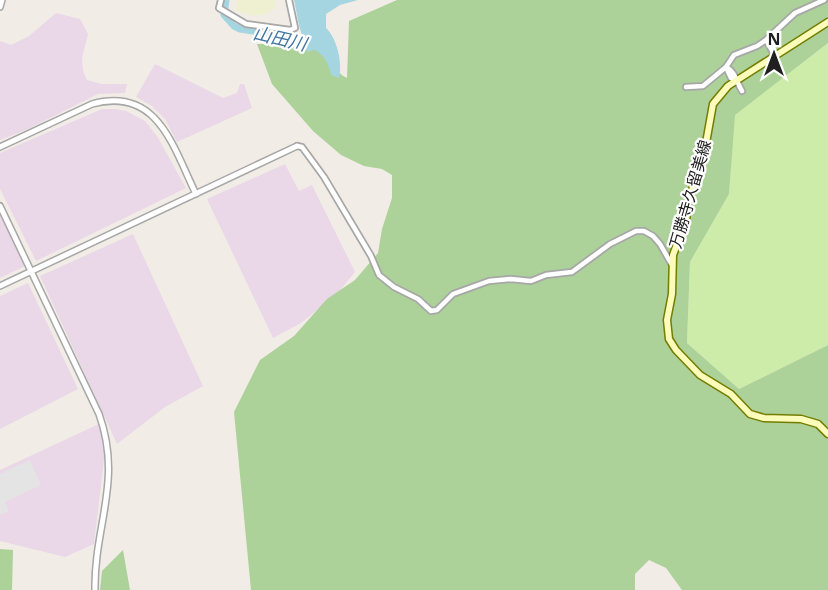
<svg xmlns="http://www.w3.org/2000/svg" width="828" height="590" font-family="'Noto Sans','Noto Sans JP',sans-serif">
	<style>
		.industrial { fill: #ead7e7 }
		.farmland { fill: #eff0d1 }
		.grass { fill: #cdecaa }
		.forest { fill: #acd199 }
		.parking { fill: #e4e4e4 }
		.water { fill: #a5d5e0 }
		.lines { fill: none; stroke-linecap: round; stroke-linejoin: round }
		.river { stroke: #a5d5e0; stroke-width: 7 }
		.minor-casing { stroke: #a7a7a7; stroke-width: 8 }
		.tertiary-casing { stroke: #a7a7a7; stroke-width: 8 }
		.secondary-casing { stroke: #747d01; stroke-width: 9 }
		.minor { stroke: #fff; stroke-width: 4.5 }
		.tertiary { stroke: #fff; stroke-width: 5 }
		.secondary { stroke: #fbfcb9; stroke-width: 6 }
		.labels { text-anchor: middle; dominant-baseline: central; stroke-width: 4.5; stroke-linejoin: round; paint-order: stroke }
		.street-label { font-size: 16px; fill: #202020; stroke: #fff }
		.water-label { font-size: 18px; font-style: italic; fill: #4277a4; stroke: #fff }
	</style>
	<rect width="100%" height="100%" fill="#f1ede6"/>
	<path class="industrial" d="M56,13L80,19L88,34L82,58L83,71L87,80L101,84H127L125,93L98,94L28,129L0,140V41L11,45L29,36Z
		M155,64L223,98L237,93L240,84H244L252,108L177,142L165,119L152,106L136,97Z
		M102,109H115L126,111L145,121L157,136L186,188L36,261L0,189V153Z
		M285,164L299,191L312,185L355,272L337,294L301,323L273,338L207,199Z
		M0,213L25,266L0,278Z
		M133,234L203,386L165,407L117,444L40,276Z
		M28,283L78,389L0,429V296Z
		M99,424L104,439V459L94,544L65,557L0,541V470Z"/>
	<path class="farmland" d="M236,0H275L276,7L267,14L253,16L236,11Z"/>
	<path class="grass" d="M828,43V345L739,389L687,343L690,262L729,194L734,115Z"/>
	<path class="forest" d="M397,0H828V43L735,115L729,194L690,262L687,343L739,389L828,345V590H682L666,568L649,560L635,574V590H251L234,412L260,360L294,336L327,299L355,280L378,253L382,229L392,198V175L382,169L364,166L341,155L313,131L272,84L257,44C277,44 310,41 327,53C337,60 333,72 347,78L349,21Z
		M0,549L13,550L12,590H0Z
		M123,550L130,590H100L102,571Z"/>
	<path class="parking" d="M30,460L41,485L5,502L9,511L0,515V474Z"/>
	<path class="water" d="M294,0H358L340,5L326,14V28C337,38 343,64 339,78L331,75C326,48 311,54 303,37C298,26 297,12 294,0Z"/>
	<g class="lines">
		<path class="river" d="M226,0L224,15L234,26L240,29L290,37L309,48L320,43"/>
		<g class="minor-casing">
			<path id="minor" d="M221,0L219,8L246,24L290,30L295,28L289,0
				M766,40L775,56
				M726,67C735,71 737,83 742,91
				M726,67L731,78L735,81
				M686,87L703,86L726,67L734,55L757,46L766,40L795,13L824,0
				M297,146L302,147L324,177L371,256L379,275L394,287L418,299L431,311L437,310L453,294L489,281L511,279L531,281L546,275L572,272L610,244L636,231H644L653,236L660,244L672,265"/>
		</g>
		<g class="tertiary-casing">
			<path id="tertiary" d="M0,7L2,0
				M0,147L92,104C158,86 173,147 196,194
				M0,206L99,414C123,481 94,525 95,590
				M0,286L297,146"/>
		</g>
		<g class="secondary-casing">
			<path id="secondary" d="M828,22L728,86L713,104L706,143L688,204L686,220L673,255L672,294L667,320L669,339L676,350L700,375L731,394L750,414L764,418L801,419L818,424L828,434"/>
		</g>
		<use href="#minor" class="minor"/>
		<use href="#tertiary" class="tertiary"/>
		<use href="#secondary" class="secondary"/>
	</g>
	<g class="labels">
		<g class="street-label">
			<text transform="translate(690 194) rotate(-74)">万勝寺久留美線</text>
		</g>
		<g class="water-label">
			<text transform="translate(280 38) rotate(13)">山田川</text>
		</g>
	</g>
	<g transform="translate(774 54)" stroke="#ffffff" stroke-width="4.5" paint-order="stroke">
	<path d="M0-4.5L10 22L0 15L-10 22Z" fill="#202020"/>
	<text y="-9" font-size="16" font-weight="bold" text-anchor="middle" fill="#202020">N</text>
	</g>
</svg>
